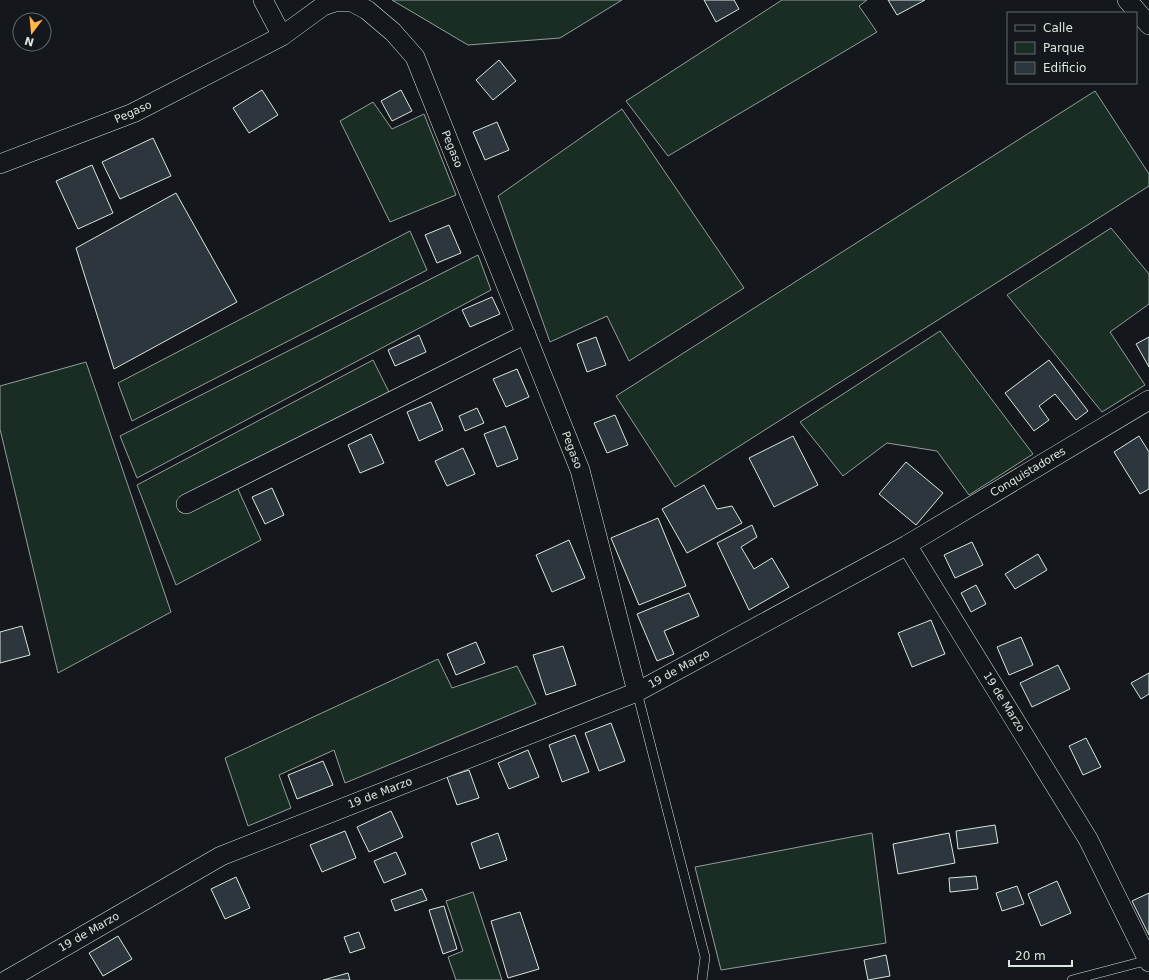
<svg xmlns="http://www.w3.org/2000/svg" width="1149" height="980" font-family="'DejaVu Sans',sans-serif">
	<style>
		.green { fill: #1a2d24; stroke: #939e99 }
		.building { fill: #2c363c; stroke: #d8e6dc }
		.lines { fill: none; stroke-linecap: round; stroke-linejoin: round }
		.service-casing { stroke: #d8e6dc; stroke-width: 10 }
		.minor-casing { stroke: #d8e6dc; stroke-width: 20 }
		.service { stroke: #14181c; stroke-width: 9 }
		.minor { stroke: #14181c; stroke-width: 19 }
		.labels { text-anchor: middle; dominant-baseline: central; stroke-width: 3; stroke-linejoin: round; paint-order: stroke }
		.street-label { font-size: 11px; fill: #d8e6dc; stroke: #14181c }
	</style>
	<rect width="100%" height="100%" fill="#14181c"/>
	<path class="green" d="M392,0H622L560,38L468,45Z
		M782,0H867L859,6L877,32L668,156L626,101Z
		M1095,91L1149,174V186L675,487L616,396Z
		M373,102L392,129L424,114L456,195L390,222L340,121Z
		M622,109L744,288L629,361L607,316L550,342L498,196Z
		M1111,228L1149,274V304L1110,332L1145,385L1102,412L1007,295Z
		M410,231L427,270L132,421L118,383Z
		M478,255L491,290L137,478L120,436Z
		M940,331L1033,454L969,495L937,451L887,443L843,476L800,422Z
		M373,360L395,404L237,487L261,540L176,585L137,485Z
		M86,362L171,612L58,673L0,429V386Z
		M438,659L452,688L517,666L536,704L345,783L334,750L279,775L291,808L248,826L225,758Z
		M872,833L886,943L721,970L695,867Z
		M473,892L502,980H456L448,957L463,951L446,901Z"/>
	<path class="building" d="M704,0H734L739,9L716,22Z
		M888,0H925L897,15Z
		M499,60L516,81L493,100L476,80Z
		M262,90L278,115L249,133L233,108Z
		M401,90L412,111L392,121L381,101Z
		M497,122L509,150L485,160L473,132Z
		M153,138L171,176L120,199L102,162Z
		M92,165L113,213L78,229L56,181Z
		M176,193L237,302L114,369L76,248Z
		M449,225L461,253L437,263L425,235Z
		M492,297L500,314L470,327L462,310Z
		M419,335L426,352L395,366L388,350Z
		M596,337L606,365L587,372L577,344Z
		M1149,337V367L1136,344Z
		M1049,360L1088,411L1076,420L1055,394L1039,406L1049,420L1034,431L1005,393Z
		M517,369L529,397L506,407L493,379Z
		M431,402L443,430L419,441L407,412Z
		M477,408L484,423L465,431L459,416Z
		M615,415L628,445L607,453L594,423Z
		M505,426L518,459L497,467L484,434Z
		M371,434L384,463L360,473L348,445Z
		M793,436L818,485L774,507L749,458Z
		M1139,436L1149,452V489L1140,494L1114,452Z
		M463,448L475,474L447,486L435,461Z
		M906,462L943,493L916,525L879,494Z
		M704,485L717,509L732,506L742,523L687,553L662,509Z
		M272,488L284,515L265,524L252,497Z
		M658,518L686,586L639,605L611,538Z
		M752,525L757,537L741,547L754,569L772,558L789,587L749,610L717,543Z
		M569,540L585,578L552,592L536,555Z
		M972,542L983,565L955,578L944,555Z
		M1038,554L1047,570L1015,589L1005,574Z
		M976,585L986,604L971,612L961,593Z
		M689,593L699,616L664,631L674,654L657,661L637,614Z
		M931,620L945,654L912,667L898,633Z
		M22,626L30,655L0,663V632Z
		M1021,637L1033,665L1009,675L997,647Z
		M476,642L485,663L456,675L447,654Z
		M563,646L576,685L546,695L533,655Z
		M1058,665L1070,689L1032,707L1020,683Z
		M1149,673V694L1141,699L1131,683Z
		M611,723L625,761L599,771L585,733Z
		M575,735L589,772L562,782L549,745Z
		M1086,738L1101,767L1083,775L1069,746Z
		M528,750L539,777L509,789L498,763Z
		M323,761L333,785L297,799L288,775Z
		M469,770L479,798L457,805L447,777Z
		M391,811L403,837L369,852L357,827Z
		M995,825L998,843L958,849L956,831Z
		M345,831L356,858L322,872L310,845Z
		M498,833L507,860L480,869L471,843Z
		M949,833L955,863L898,874L893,844Z
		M396,852L406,874L384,883L374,861Z
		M976,876L978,889L950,892L949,878Z
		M236,877L250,908L225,919L211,889Z
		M1057,881L1071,913L1041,926L1028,894Z
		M1017,886L1024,904L1002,911L996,893Z
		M422,889L427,900L395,911L391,900Z
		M1149,893V935L1132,901Z
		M444,906L457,949L443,954L429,910Z
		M520,912L539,969L508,978L491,921Z
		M359,932L365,948L350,953L344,937Z
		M118,936L132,959L103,976L89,953Z
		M886,955L890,976L868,980L864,960Z
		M348,973L350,980H323Z"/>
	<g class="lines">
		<g class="service-casing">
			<path id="service" d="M637,692L705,957L702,980
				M1072,980L1148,960"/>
		</g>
		<g class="minor-casing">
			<path id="minor" d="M263,0L282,36
				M1127,0L1149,25
				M0,164L133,113L282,36L323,6L335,2H352L367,10L393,32L415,57L580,470L637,692
				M186,504L526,334
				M907,545L1149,400
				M7,980L221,856L637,692L907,545L1088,839L1149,962"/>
		</g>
		<use href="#service" class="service"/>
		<use href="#minor" class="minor"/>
	</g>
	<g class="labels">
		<g class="street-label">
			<text transform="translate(133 112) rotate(-24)">Pegaso</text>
			<text transform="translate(452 149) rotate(68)">Pegaso</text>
			<text transform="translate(572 450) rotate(69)">Pegaso</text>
			<text transform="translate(1028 472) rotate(-31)">Conquistadores</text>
			<text transform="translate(679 669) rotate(-29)">19 de Marzo</text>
			<text transform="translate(1004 702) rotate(58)">19 de Marzo</text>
			<text transform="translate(380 793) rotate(-21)">19 de Marzo</text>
			<text transform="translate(89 932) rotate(-30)">19 de Marzo</text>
		</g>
	</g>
	<rect x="1007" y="12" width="130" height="72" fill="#14181c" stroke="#626a69"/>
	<rect x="1015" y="25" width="20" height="6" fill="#14181c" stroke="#626a69"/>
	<text x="1043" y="32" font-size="12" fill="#d8e6dc">Calle</text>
	<rect x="1015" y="42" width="20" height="12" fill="#1a2d24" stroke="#626a69"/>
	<text x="1043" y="52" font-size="12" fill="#d8e6dc">Parque</text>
	<rect x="1015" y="62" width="20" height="12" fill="#2c363c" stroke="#626a69"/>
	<text x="1043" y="72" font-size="12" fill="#d8e6dc">Edificio</text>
	<g transform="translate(32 32) rotate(196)"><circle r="19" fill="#14181c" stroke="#626a69"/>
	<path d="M0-3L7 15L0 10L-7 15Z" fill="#ffb74d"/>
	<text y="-6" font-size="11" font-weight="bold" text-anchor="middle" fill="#d8e6dc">N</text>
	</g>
	<path d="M1009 960v6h63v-6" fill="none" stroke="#d8e6dc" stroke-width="2"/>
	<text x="1015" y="960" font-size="12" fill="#d8e6dc" stroke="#14181c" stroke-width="3" paint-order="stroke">20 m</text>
</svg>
